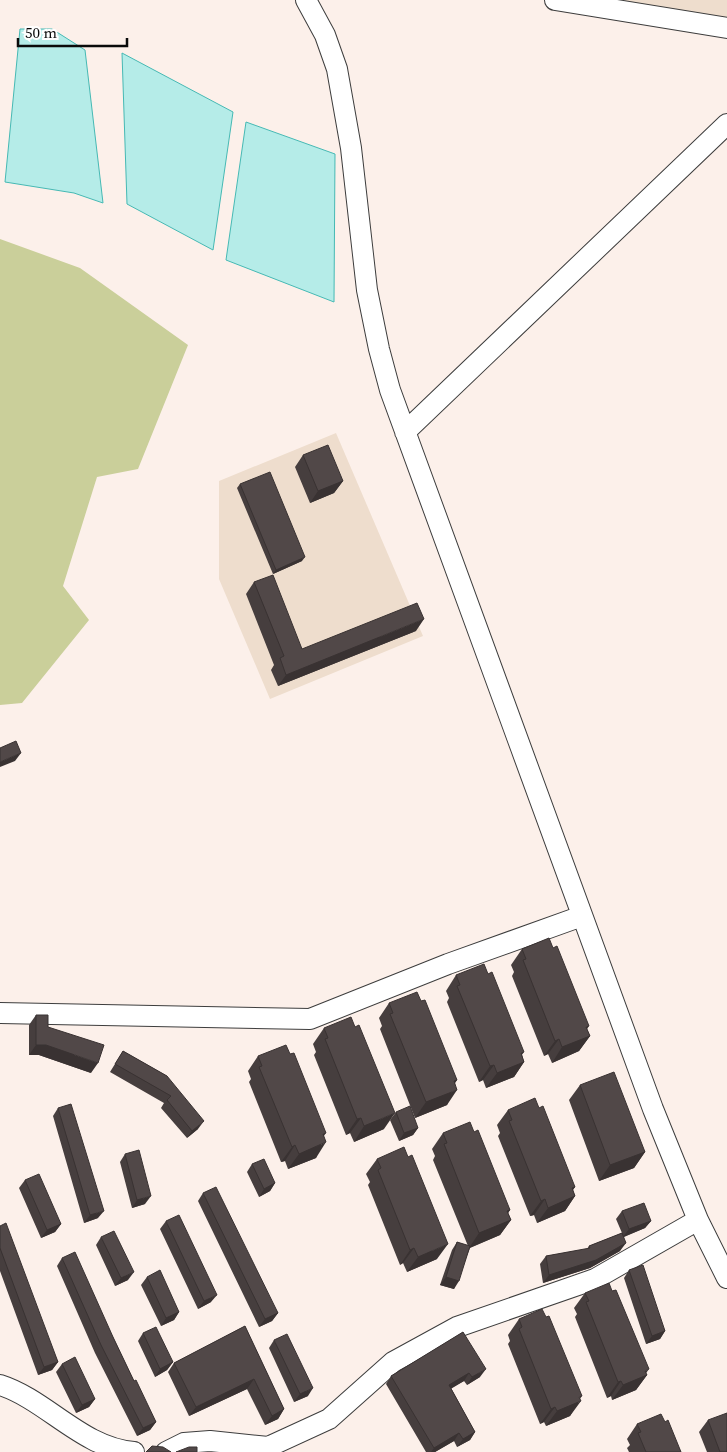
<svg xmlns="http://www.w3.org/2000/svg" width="727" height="1452" font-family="'Source Serif 4',serif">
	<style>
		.farmland { fill: #eeddcd }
		.forest { fill: #cacf9a }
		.water { fill: #b5ece8; stroke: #46b9b4 }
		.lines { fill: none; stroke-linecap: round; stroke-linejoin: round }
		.minor-casing { stroke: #3d3d3d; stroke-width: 22 }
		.minor { stroke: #fff; stroke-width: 20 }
		.wall { fill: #463e3e }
		.shaded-wall { fill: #393232 }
		.building { fill: #514848; stroke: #393232 }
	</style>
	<rect width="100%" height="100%" fill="#fcf0ea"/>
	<path class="farmland" d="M555,0H727V28Z
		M336,433L423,636L270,699L219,579V481Z"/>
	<path class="forest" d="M0,239L80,268L188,345L138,469L97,477L63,586L89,620L22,703L0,705Z"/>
	<path class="water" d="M20,29H52L85,50L103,203L74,193L5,182Z
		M122,53L233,112L213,250L127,204Z
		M246,122L335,154L334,302L226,260Z"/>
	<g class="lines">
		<g class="minor-casing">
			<path id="minor" d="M306,0L325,35L337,69L351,148L367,290L379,349L390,390L653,1109L698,1220L727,1278
				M555,0L727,28
				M405,432L727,124
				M0,1013L310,1019L448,964L582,916
				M0,1385C47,1400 82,1448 134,1452
				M166,1452L184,1443L210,1441L268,1447L329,1419L393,1362L457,1327L595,1279L698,1220"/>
		</g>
		<use href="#minor" class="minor"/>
	</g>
	<path class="wall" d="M303,455L343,481L334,493L310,503L295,467Z
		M240,484L302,561L273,574L237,488Z
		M254,582L302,649L416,631L278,686L271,670L274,665L246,594Z
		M522,949L587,1029L590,1036L579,1051L552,1063L548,1054L544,1056L512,976L514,972L511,965Z
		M456,975L522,1055L524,1062L514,1077L486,1088L483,1080L479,1082L447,1002L449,998L446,991Z
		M421,1001L457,1080L455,1083L447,1105L415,1118L380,1029L382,1026L379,1018L389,1003Z
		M36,1015L48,1027L91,1073L39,1055H29V1025Z
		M324,1028L384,1129L354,1142L350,1133L346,1135L314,1055L316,1052L313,1044Z
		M123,1051L167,1076L198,1129L187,1138L161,1108L164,1103L110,1072Z
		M258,1056L324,1136L316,1158L288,1169L285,1161L281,1162L249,1082L251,1079L248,1071Z
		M580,1085L645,1152L634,1168L599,1181L569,1100Z
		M58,1108L98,1218L84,1223L53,1116Z
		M508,1110L575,1187L573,1190L575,1196L565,1211L537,1223L534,1215L530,1216L498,1136L500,1133L497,1125Z
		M396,1112L418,1128L413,1135L399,1141L390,1120Z
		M443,1133L510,1210L508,1213L511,1220L500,1235L470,1248L454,1289L440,1285L452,1250L457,1242L468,1246L433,1160L435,1156L432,1149Z
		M125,1154L145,1204L132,1208L120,1162Z
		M377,1159L437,1259L407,1272L403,1263L400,1265L368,1185L370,1182L366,1174Z
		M252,1164L275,1183L270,1191L259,1197L247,1172Z
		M25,1180L61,1224L55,1232L41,1238L19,1188Z
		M203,1193L278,1313L272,1321L259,1327L198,1201Z
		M622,1211L651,1221L645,1228L624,1237L620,1251L590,1268L543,1283L540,1264L546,1256L587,1249L589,1246L622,1233L616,1219Z
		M166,1221L211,1302L198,1309L160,1229Z
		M0,1226L58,1362L52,1370L38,1375L0,1271Z
		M101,1237L128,1280L115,1286L96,1245Z
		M62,1258L113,1337L134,1381L156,1422L150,1430L137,1436L95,1353L57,1266Z
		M629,1270L665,1331L660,1339L646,1344L624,1278Z
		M147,1277L179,1312L174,1320L161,1326L141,1285Z
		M585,1293L647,1375L636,1390L612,1400L611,1396L607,1398L575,1317L577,1314L574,1308Z
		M519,1319L580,1399L570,1416L546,1426L544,1422L540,1424L508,1344L510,1341L508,1335Z
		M245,1326L284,1409L278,1419L265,1425L247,1389L189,1416L168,1372L174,1363Z
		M463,1332L480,1377L467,1385L464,1381L451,1388L475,1432L470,1440L457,1447L454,1441L435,1452H426L386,1384L391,1376Z
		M143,1333L173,1362L167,1370L155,1377L138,1341Z
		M274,1340L308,1396L294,1402L269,1348Z
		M62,1364L95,1399L89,1407L76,1413L56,1372Z
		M708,1420L727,1452H707L699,1432Z
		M665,1422L681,1452H629L627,1448L630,1445L627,1439L637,1424Z"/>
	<path class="shaded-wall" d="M343,481L334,493L310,503L318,491Z
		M305,557L302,561L273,574L276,570Z
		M424,619L416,631L278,686L286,675Z
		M21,753L15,761L0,767V762Z
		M589,1026L580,1040L590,1036L579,1051L552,1063L562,1047L586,1027Z
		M559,1039L548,1054L544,1056L555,1041Z
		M36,1045H46L98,1063L91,1073L39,1055H29Z
		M524,1052L514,1066L524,1062L514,1077L486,1088L497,1073L521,1053Z
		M494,1065L483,1080L479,1082L490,1066Z
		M457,1080L447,1094L457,1090L447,1105L415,1118L426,1102L454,1081Z
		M395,1113L384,1129L354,1142L364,1126Z
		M361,1118L350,1133L346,1135L357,1119Z
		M204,1121L198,1129L187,1138L192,1131Z
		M418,1128L413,1135L399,1141L404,1133Z
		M326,1133L316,1147L326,1142L316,1158L288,1169L299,1154L323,1134Z
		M295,1145L285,1161L281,1162L292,1147Z
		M645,1152L634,1168L599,1181L610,1165Z
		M275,1183L270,1191L259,1197L264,1189Z
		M575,1187L565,1200L575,1196L565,1211L537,1223L548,1208L572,1188Z
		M151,1196L145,1204L132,1208L137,1200Z
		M545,1199L534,1215L530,1216L541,1201Z
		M510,1210L501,1224L511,1220L500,1235L469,1248L479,1233L507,1211Z
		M104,1211L98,1218L84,1223L90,1215Z
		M651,1221L645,1228L623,1237L629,1229Z
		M61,1224L55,1232L41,1238L47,1230Z
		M626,1243L620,1251L590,1268L543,1283L549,1275Z
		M448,1244L437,1259L407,1272L418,1257Z
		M414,1248L403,1263L400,1265L410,1250Z
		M134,1272L128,1280L115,1286L121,1278Z
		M446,1277L459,1281L454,1289L440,1285Z
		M217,1295L211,1302L198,1309L204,1301Z
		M179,1312L174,1320L161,1326L166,1318Z
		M278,1313L272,1321L259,1327L265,1319Z
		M665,1331L660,1339L646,1344L652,1336Z
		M58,1362L52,1370L38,1375L44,1367Z
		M173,1362L167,1370L155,1377L160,1369Z
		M486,1369L480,1377L467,1385L472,1377Z
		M649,1369L644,1376L647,1375L636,1390L612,1400L623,1385Z
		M469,1373L464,1381L444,1393L449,1385Z
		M254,1379L247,1389L189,1416L196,1407Z
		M621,1381L611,1396L607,1398L618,1382Z
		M313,1388L308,1396L294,1402L300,1394Z
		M582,1396L577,1403L581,1401L570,1416L546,1426L557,1411Z
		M95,1399L89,1407L76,1413L82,1405Z
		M555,1407L544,1422L540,1424L551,1409Z
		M284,1409L278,1419L265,1425L272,1416Z
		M156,1422L150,1430L137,1436L143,1428Z
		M475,1432L470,1440L457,1447L463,1439Z
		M459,1433L454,1441L435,1452H431L434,1448Z"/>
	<path class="building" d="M328,445L343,481L318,491L303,455Z
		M270,472L305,557L276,570L240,484Z
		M273,575L302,649L417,603L424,619L286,675L280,658L284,656L254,582Z
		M16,741L21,753L0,762V748Z
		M549,938L553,948L557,946L589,1026L586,1027L590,1036L562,1047L559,1039L555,1041L523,960L526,959L522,949Z
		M484,964L488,974L492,972L524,1052L521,1053L524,1062L497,1073L494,1065L490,1066L457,986L460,985L456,975Z
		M417,992L421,1001L425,1000L457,1080L454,1081L457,1090L426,1102L390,1014L393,1013L389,1003Z
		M36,1015H48V1027L104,1045L98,1063L46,1045H36Z
		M351,1017L355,1027L359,1025L395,1113L364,1126L361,1118L357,1119L325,1039L328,1038L324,1028Z
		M286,1045L290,1054L294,1053L326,1133L323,1134L326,1142L299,1154L295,1145L292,1147L259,1067L262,1066L258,1056Z
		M123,1051L167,1076L204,1121L192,1131L167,1100L171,1096L115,1064Z
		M614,1072L645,1152L610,1165L580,1085Z
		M535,1098L539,1108L543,1106L575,1187L572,1188L575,1196L548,1208L545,1199L541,1201L509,1121L512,1120L508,1110Z
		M71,1104L104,1211L90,1215L58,1108Z
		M410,1106L418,1128L404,1133L396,1112Z
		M470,1122L474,1132L478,1130L510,1210L507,1211L511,1220L479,1233L444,1144L447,1143L443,1133Z
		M404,1147L408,1157L412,1155L448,1244L418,1257L414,1248L410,1250L378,1170L381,1168L377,1159Z
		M139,1150L151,1196L137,1200L125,1154Z
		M264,1159L275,1183L264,1189L252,1164Z
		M39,1174L61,1224L47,1230L25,1180Z
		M216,1187L278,1313L265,1319L203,1193Z
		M644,1203L651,1221L629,1229L622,1211Z
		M179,1215L217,1295L204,1301L166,1221Z
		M6,1223L58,1362L44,1367L0,1248V1226Z
		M114,1231L134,1272L121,1278L101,1237Z
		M622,1233L626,1243L596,1260L549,1275L546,1256L590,1248L589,1246Z
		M457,1242L470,1246L459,1281L446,1277Z
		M75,1252L113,1337L134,1381L136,1380L156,1422L143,1428L101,1345L62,1258Z
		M643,1265L665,1331L652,1336L629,1270Z
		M160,1270L179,1312L166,1318L147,1277Z
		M609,1283L612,1291L616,1290L649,1369L645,1371L647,1375L623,1385L621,1381L618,1382L586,1302L589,1301L585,1293Z
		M542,1309L546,1317L549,1316L582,1396L579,1397L581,1401L557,1411L555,1407L551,1409L519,1329L522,1327L519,1319Z
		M245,1326L284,1409L272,1416L254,1379L196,1407L174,1363Z
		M156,1327L173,1362L160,1369L143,1333Z
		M463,1332L486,1369L472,1377L469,1373L449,1385L475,1432L463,1439L459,1433L434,1448L391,1376Z
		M287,1334L313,1388L300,1394L274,1340Z
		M75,1357L95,1399L82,1405L62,1364Z
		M727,1413V1452H720L708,1420Z
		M661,1414L665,1422L668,1420L681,1452H646L638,1433L641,1432L637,1424Z
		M152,1446L163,1447L171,1452H146Z
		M189,1447H197V1452H176Z"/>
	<path d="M18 38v8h109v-8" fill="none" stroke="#0a0a0a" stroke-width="2.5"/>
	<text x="25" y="38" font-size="15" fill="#0a0a0a" stroke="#ffffff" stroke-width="4" paint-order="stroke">50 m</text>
</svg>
